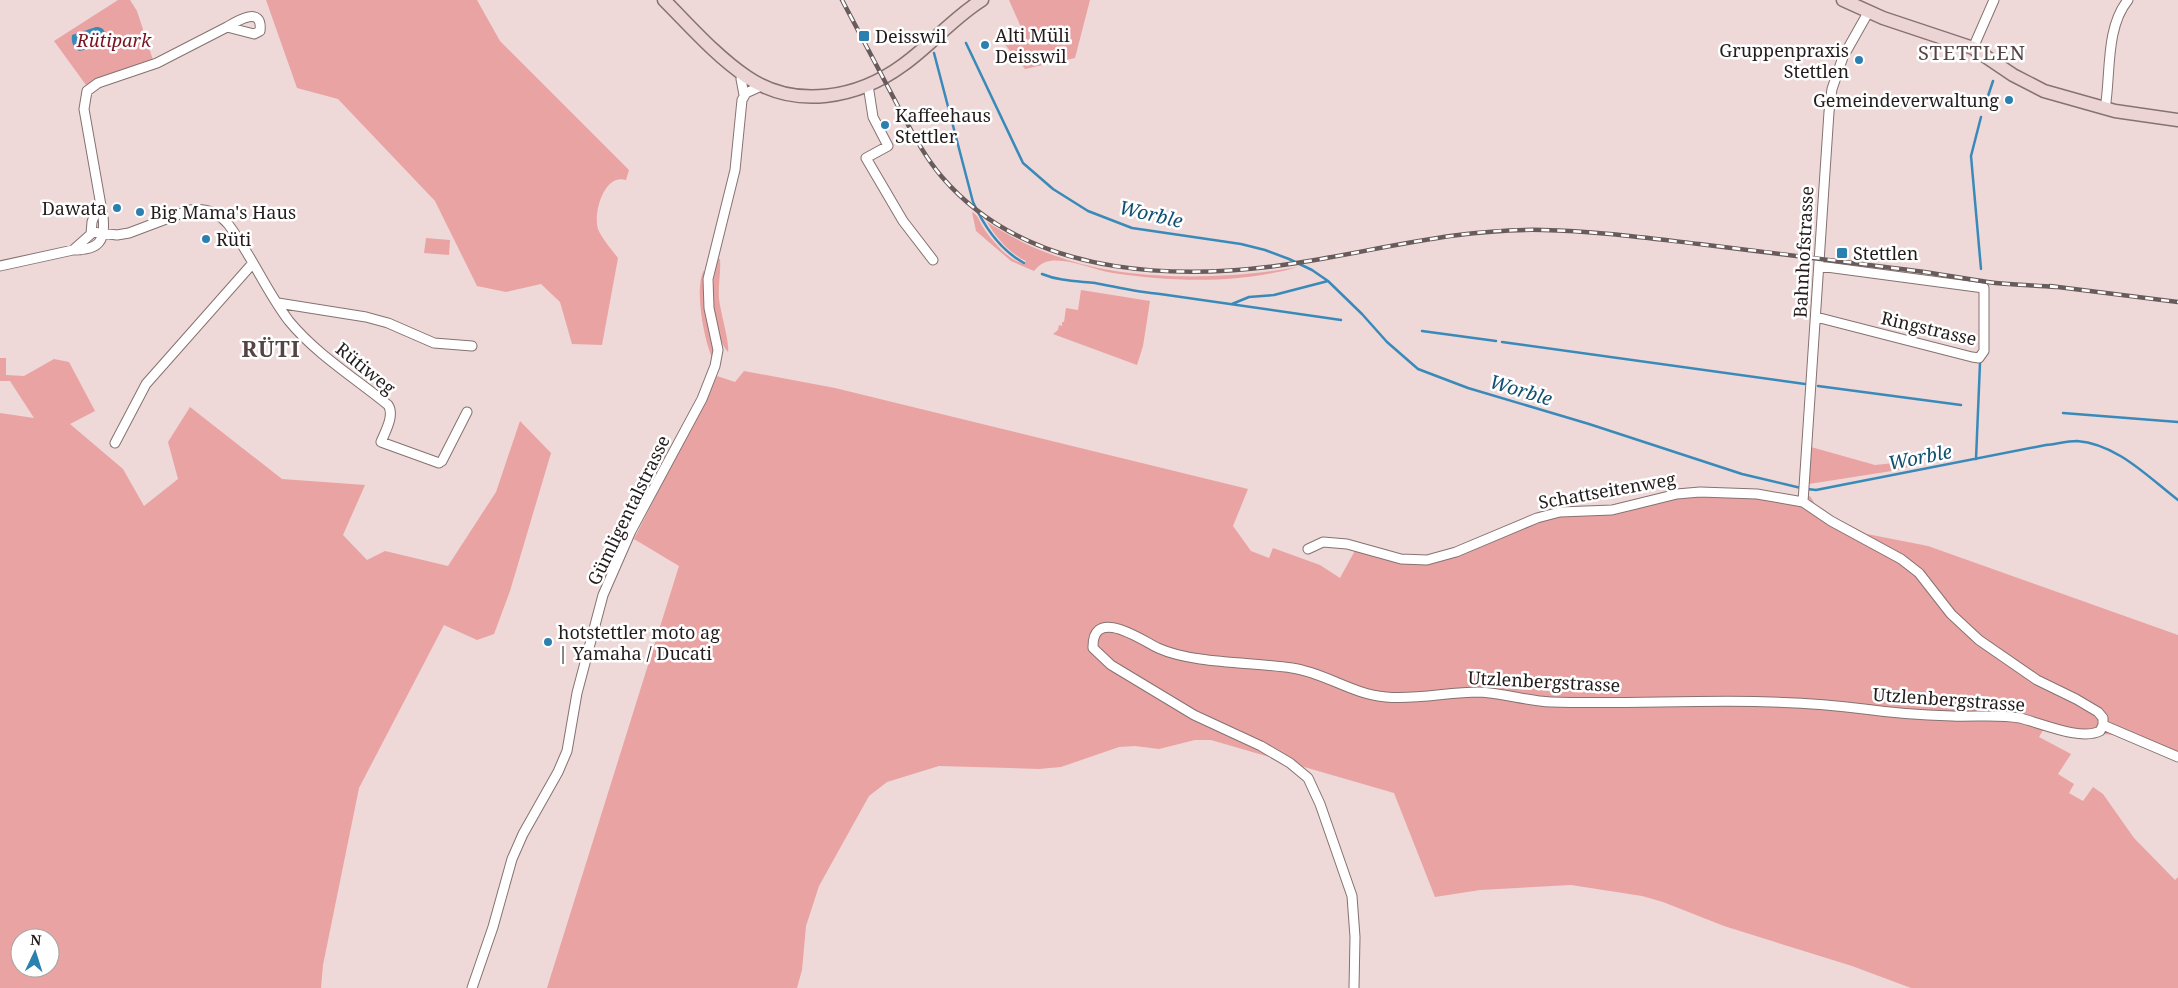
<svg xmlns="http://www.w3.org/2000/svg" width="2178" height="988" font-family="'Noto Serif',serif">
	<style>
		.green { fill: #eaa3a3; fill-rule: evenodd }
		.water { fill: #398ab9 }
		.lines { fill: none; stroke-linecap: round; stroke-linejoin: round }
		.stream { stroke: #398ab9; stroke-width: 2.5 }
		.street-casing { stroke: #857271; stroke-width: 11 }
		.secondary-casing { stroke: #857271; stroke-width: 15 }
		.street { stroke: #fff; stroke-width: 9 }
		.secondary { stroke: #ecd4d4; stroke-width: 12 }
		.rail-casing { stroke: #685b5b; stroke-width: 4.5 }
		.rail { stroke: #fff; stroke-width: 2.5; stroke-dasharray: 8; stroke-linecap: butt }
		.poi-dot { fill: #2a80af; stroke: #fff; stroke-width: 2 }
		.labels { text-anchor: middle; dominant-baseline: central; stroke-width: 5; stroke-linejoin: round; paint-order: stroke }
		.poi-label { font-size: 18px; fill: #241c1c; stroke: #fff; text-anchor: start }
		.park-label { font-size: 18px; font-style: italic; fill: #7a1221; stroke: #fff }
		.street-label { font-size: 18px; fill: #241c1c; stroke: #fff }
		.water-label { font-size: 19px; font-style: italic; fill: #125071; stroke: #fff }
		.quarter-label { font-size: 20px; letter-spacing: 1px; fill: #544; stroke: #fff }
		.district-label { font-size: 22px; font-weight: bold; letter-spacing: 1px; fill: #544; stroke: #fff }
	</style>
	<rect width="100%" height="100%" fill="#eed8d8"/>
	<path class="green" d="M118,0H130L137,11L153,60L98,78L86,85L54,41Z
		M266,0H477L500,41L629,170L626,180C604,173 593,213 598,229C602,239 612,250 618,258L602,345L572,344L560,302L541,284L506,292L477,286L435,201L338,99L297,88Z
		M1009,0H1090L1075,58L1025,69L1003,42L1024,34Z
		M972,212C979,216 979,221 983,227C992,241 1008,260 1024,264L1026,261C1010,254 995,236 987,222C1010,236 1033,249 1059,257C1128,282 1226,280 1298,267C1239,284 1173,282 1113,273C1094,270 1068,258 1050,261C1043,262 1038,266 1034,271L1011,261L976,231Z
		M426,238L450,240L449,255L424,253Z
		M718,259H720C721,273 718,285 719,298C720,311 730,343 728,352C711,333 710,282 718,259Z
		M704,270L705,312L714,355L712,357C704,340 694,287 704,270Z
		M1081,290L1150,301L1143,346L1137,365L1053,334L1058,330L1059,325L1062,326V322H1064L1066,308L1078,310Z
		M0,358H6V375L24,376L54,359L69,362L95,411L70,424L123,469L144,506L178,479L168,442L190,407L282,479L365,485L343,535L367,560L385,551L448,566L496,492L520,421L551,453L510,591L494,634L477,640L444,625L359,788L323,965L321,988H0V413L34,418L10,381H0ZM20,938H50V968H20Z
		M744,371L835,388L1248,489L1233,526L1251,551L1269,558L1273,548L1320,565L1340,578L1358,545L1419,561L1537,518L1597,511L1700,492L1795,501L1810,496L1818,509L1867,534L1928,546L2178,635V759L2128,737L2104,734L2086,738L2045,727L2039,737L2071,754L2058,774L2074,784L2069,793L2083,801L2093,787L2103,794L2134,838L2175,880L2178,877V988H1911L1852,966L1724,926L1663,902L1642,896L1571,885L1480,890L1435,897L1394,793L1211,740H1195L1159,749L1135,746L1119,747L1061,767L1039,769L939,766L887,782L869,796L819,886L806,926L802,970L797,988H547L679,566L634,539L717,376L735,382Z
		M1811,447L1875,465L1922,460V463L1898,470L1809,484Z"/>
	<path class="water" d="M96,27C102,27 104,29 106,35L104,39L92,42L84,50L79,51C73,46 71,43 72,35Z"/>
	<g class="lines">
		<path class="stream" d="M966,43L1023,163L1053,189L1088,211L1132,228L1241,244L1265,250L1289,259L1312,270L1328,281L1362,314L1387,342L1418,369L1468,388L1589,424L1742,474L1801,488
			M934,53L973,202C984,226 1000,250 1024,263
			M1985,105L1993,81
			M1981,117L1971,156L1981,269
			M1042,274C1059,281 1076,281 1095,283C1117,287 1137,292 1160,294L1341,320
			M1232,304L1249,297L1274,295L1328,281
			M1422,331L1496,341
			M1502,342L1805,384
			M1818,386L1961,405
			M2063,413L2178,422
			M1976,459L1980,363
			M1807,489L1816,490L2046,445C2056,444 2067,441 2077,441C2117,444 2148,477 2178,500"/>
		<g class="street-casing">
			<path id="street" d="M1973,48L1994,0
				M743,73L741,79L744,95
				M868,85L873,117L888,146L866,158L903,221L933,260
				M2105,109C2111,75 2105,28 2128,0
				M92,232L117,235L129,233L190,210C205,208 218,212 228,224C251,254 266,291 289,321C316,354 355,378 388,405C395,415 385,432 381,442L439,463L442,461L467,412
				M73,250L91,234L92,222L99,203
				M0,266L73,250C98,250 106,242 103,217L84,109L87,91L98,83L157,63L227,27L254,34L260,31C263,5 237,21 227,27
				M278,303L366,317L388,323L434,343L472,346
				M1816,317L1972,357L1979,358L1984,351V288L1819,266
				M115,443L146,384L253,263
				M1803,502L1829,112L1832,89L1843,57L1869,11
				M1308,549L1323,542L1347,544L1401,559L1427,560L1456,552L1537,518L1560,512L1612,510L1677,494L1700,492L1757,494L1803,502L1831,521L1901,559L1919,573L1951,614L1979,640L2037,680L2076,699L2098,712L2103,718V725L2100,731C2081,741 2041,723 2020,718C1998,714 1974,717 1952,716C1922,715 1893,713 1864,709C1760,695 1655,705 1551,702C1527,701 1503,693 1479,692C1448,692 1417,700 1386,697C1351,694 1326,673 1292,668C1253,662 1193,664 1158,648C1143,641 1092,605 1093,648L1111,665L1194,715L1261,746L1290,763L1308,778L1320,804L1352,896L1355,937L1354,988
				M2103,725L2178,757
				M472,988L493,927L512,859L523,834L558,772L567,751L577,693L603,595L631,531L702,399L715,366L718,350L709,308L708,279L735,170L742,100L746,93L757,88L761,84"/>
		</g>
		<g class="secondary-casing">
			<path id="secondary" d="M664,0C690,26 716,56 747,77C796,110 858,98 903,65C931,45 953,18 982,0
				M1843,0L1883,18L1973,48L2013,75L2044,91L2115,111L2178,120"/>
		</g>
		<use href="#street" class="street"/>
		<use href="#secondary" class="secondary"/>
		<g class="rail-casing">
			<path id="rail" d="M842,0C861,36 880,72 899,108C912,132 924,156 942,177C1032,282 1190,282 1315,260C1391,247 1466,228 1543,230C1595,231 1647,238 1699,244C1766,252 1833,260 1901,269C1930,272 1959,278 1988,282C2010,285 2033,285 2056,287
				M2050,286L2178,302"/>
		</g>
		<use href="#rail" class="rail"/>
	</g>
	<g class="poi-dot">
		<rect x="858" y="30" width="12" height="12" rx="2.5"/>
		<circle cx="985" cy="45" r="5"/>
		<circle cx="1859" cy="60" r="5"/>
		<circle cx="2009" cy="100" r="5"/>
		<circle cx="885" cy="125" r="5"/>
		<circle cx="117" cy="208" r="5"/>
		<circle cx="140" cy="212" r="5"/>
		<circle cx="206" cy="239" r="5"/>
		<rect x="1836" y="247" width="12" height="12" rx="2.5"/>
		<circle cx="548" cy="642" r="5"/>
	</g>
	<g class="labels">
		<g class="poi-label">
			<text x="995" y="35">Alti Müli<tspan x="995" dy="21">Deisswil</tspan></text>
			<text x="875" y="36">Deisswil</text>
			<text x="1849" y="50" text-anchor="end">Gruppenpraxis<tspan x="1849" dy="21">Stettlen</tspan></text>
			<text x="1999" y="100" text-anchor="end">Gemeindeverwaltung</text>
			<text x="895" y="115">Kaffeehaus<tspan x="895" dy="21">Stettler</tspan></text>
			<text x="107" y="208" text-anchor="end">Dawata</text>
			<text x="150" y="212">Big Mama's Haus</text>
			<text x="216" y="239">Rüti</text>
			<text x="1853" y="253">Stettlen</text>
			<text x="558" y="632">hotstettler moto ag<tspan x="558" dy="21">| Yamaha / Ducati</tspan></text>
		</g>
		<g class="park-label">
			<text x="114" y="40">Rütipark</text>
		</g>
		<g class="street-label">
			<text transform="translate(1803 252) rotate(-87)">Bahnhofstrasse</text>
			<text transform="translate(1929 328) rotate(13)">Ringstrasse</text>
			<text transform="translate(366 368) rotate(39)">Rütiweg</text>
			<text transform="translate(1607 490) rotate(-10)">Schattseitenweg</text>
			<text transform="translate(628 510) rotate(-64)">Gümligentalstrasse</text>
			<text transform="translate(1544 681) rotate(3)">Utzlenbergstrasse</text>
			<text transform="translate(1949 699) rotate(4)">Utzlenbergstrasse</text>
		</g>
		<g class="water-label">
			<text transform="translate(1151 214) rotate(13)">Worble</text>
			<text transform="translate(1521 390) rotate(17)">Worble</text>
			<text transform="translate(1920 457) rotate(-11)">Worble</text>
		</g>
		<g class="quarter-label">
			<text x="1972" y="52">STETTLEN</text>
		</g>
		<g class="district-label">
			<text x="271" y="348">RÜTI</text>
		</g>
	</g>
	<g transform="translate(35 953) rotate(4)"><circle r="24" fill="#ffffff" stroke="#a7a4a4"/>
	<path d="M0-4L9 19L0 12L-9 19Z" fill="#2a80af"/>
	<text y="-8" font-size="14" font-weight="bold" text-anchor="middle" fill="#241c1c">N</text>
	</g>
</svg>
